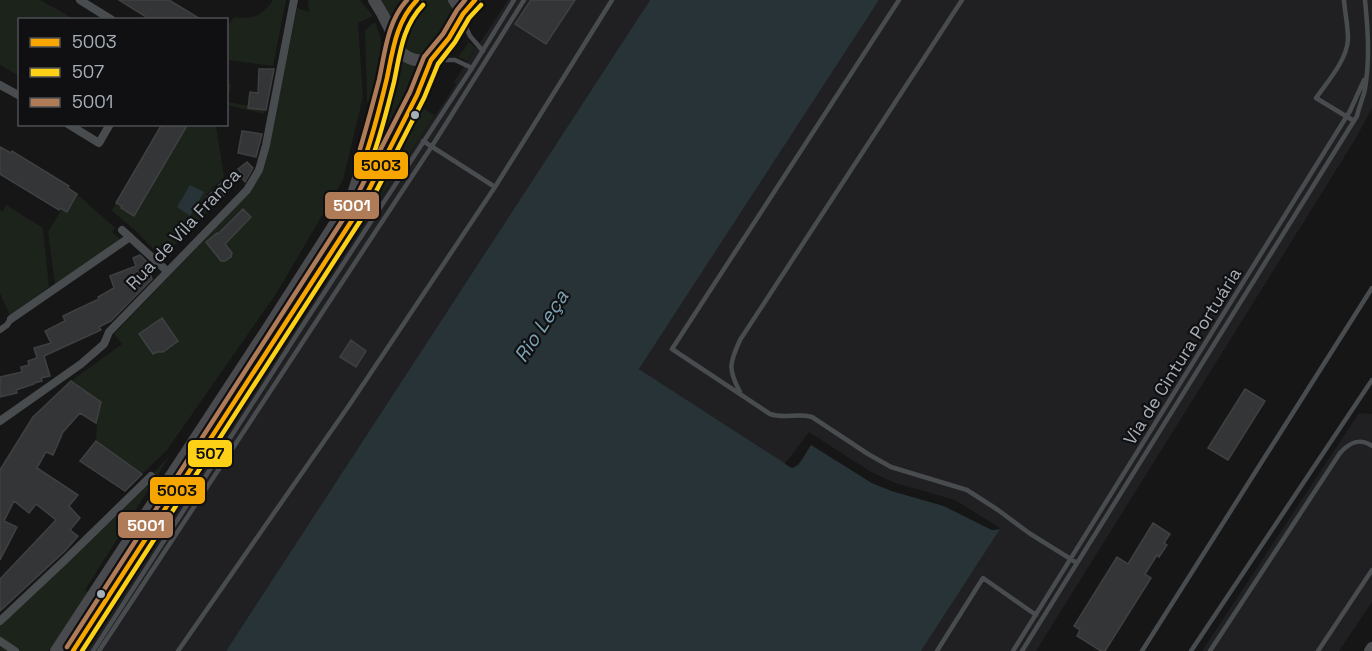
<svg xmlns="http://www.w3.org/2000/svg" width="1372" height="651" font-family="'Space Grotesk',sans-serif">
	<style>
		.built { fill: #202022 }
		.green { fill: #1b231b }
		.water { fill: #283338 }
		.pier { fill: #161616 }
		.building { fill: #343537; stroke: #3e4042; stroke-width: 1.5 }
		.lines { fill: none; stroke-linecap: round; stroke-linejoin: round }
		.service { stroke: #494c4f; stroke-width: 4.5 }
		.pedestrian { stroke: #494c4f; stroke-width: 6 }
		.minor { stroke: #494c4f; stroke-width: 8 }
		.secondary { stroke: #484a4d; stroke-width: 12 }
		.bus-1-casing { stroke: #101012; stroke-width: 9 }
		.bus-2-casing { stroke: #101012; stroke-width: 9 }
		.bus-3-casing { stroke: #101012; stroke-width: 9 }
		.bus-1 { stroke: #f7a600; stroke-width: 4.5 }
		.bus-2 { stroke: #fcd116; stroke-width: 4.5 }
		.bus-3 { stroke: #b07c57; stroke-width: 4.5 }
		.bus-dot { fill: #a6aeb7; stroke: #101012; stroke-width: 2 }
		.labels { text-anchor: middle; dominant-baseline: central; stroke-width: 4.5; stroke-linejoin: round; paint-order: stroke }
		.street-label { font-size: 18px; fill: #a6aeb7; stroke: #101012 }
		.water-label { font-size: 20px; font-style: italic; fill: #7ba2b4; stroke: #101012 }
		.line-badge { stroke: #101012; stroke-width: 2 }
		.badge-label { font-size: 16px; text-anchor: middle; font-weight: bold; fill: #fff }
		.pale-badge-label { font-size: 16px; text-anchor: middle; font-weight: bold; fill: #111 }
	</style>
	<rect width="100%" height="100%" fill="#161616"/>
	<path class="built" d="M508,0H650L226,651H85L456,84L454,82Z
		M879,0H1372V108L1356,138L1036,651H921L1000,528L955,500L895,483L871,472L809,432L785,464L639,369Z
		M1359,413L1372,414V602L1339,651H1202Z"/>
	<path class="green" d="M0,0H40L74,19L20,20L19,76L0,65Z
		M273,0H286L273,66L227,60V28L234,17C252,20 263,16 273,0Z
		M308,0H360L373,16L358,23L363,97L343,180L276,294L167,450L142,474L96,441L97,422L101,402L71,381L122,344L114,334L232,211C246,196 255,185 264,167L297,8L309,12Z
		M374,0H475L449,38L366,195L354,192L395,39Z
		M375,22L381,39L380,57L372,103L367,102L365,30Z
		M460,28L464,35L448,56H441Z
		M469,42L476,48L467,61L458,57Z
		M227,83L231,84L228,102L265,109L264,114L227,105Z
		M422,108L435,115L362,227L359,224L405,136Z
		M188,125H216L224,177L206,195L215,204L162,258L137,232L112,211L116,203L122,206L121,209L134,216Z
		M77,194L115,228L112,232L121,240L55,284L48,232L62,209L67,211Z
		M6,205L43,228L49,287L10,316L0,293V210L3,211Z
		M171,454L85,590L93,596L64,639L48,651H0V621L151,476Z"/>
	<path class="water" d="M650,0H879L639,369L792,468C802,464 805,453 811,444L872,483L892,491L944,506L992,530L1000,529L921,651H226Z
		M190,185L204,192L190,216L177,207Z"/>
	<path class="pier" d="M810,442L821,447L851,468L873,480L893,488L945,504L964,512L984,523L993,527L997,526L1000,529L992,530L944,506L892,491L872,483L811,445L798,465L792,468L785,464L786,461L792,465L796,463Z"/>
	<path class="building" d="M119,0H169L202,20H151Z
		M531,0H575L546,44L515,24Z
		M259,69H274L266,110L248,108L250,92L258,93Z
		M162,124H188L134,216L121,208L122,206L116,203Z
		M242,131L262,134L256,157L238,153Z
		M0,147L11,153L12,151L69,186L68,188L77,194L67,212L60,208L59,210L0,174Z
		M247,162L253,168L245,182L242,178L244,176L238,169Z
		M223,181L231,188L215,204L207,197Z
		M243,209L251,217L225,244L232,253L231,257L225,261H221L206,242L217,233L218,234Z
		M140,255L146,261L152,279L111,321L99,327L101,330L44,356L50,376L41,378L42,381L34,383V384L16,390L17,393L0,397V377L22,372L21,367L29,365L28,361L37,358L34,348L51,343L45,331L65,321L63,316L99,299L98,297L114,288L110,276L136,266L133,258Z
		M162,318L178,341L163,352H157L153,354L139,334Z
		M351,340L366,351L356,367L340,357Z
		M71,381L101,402L96,423L80,413L63,432L53,455L46,452L37,468L78,495L69,506L80,518L70,530L78,536L66,550L0,611V579L56,520L36,504L29,513L14,501L4,521L17,527L0,560V470L33,417Z
		M1245,389L1265,401L1228,460L1208,448Z
		M96,441L142,474L125,491L80,461Z
		M1153,523L1170,534L1164,543L1167,545L1159,557L1157,555L1145,574L1151,578L1105,651H1101L1077,636L1080,630L1074,626L1117,557L1128,564Z"/>
	<g class="lines">
		<path class="service" d="M899,0L672,349L770,414C785,419 796,413 812,417L868,454L891,467L967,490L998,510L1029,533L1077,563
			M1344,0C1345,13 1348,26 1348,39C1347,60 1328,81 1316,98L1354,121
			M463,21L470,36L483,51
			M433,60H455L472,68
			M423,141L495,187
			M740,392C728,369 729,364 740,340L962,0
			M93,651L303,325L472,68L514,0
			M99,651L432,146L524,0
			M178,651L350,404L495,187L612,0
			M937,651L983,578L1036,615
			M1013,651L1350,111L1364,80
			M1022,651L1357,116C1359,107 1363,98 1365,89C1370,59 1368,30 1365,0
			M1142,651L1372,288
			M1191,651L1372,380
			M1210,651L1340,453C1349,443 1359,437 1372,446
			M1318,651L1372,570"/>
		<path class="pedestrian" d="M0,330L7,325L11,319"/>
		<path class="minor" d="M80,0L112,20
			M0,85L20,96
			M68,124L99,143L110,124
			M122,230L167,271
			M11,319L130,237
			M0,421L81,364L104,344L109,332L247,190L259,170L266,145L294,0
			M0,621L65,560L151,476
			M0,641L15,651"/>
		<path class="secondary" d="M374,0L383,15L395,39
			M454,0L463,14
			M394,43C402,57 414,63 431,60
			M56,651L268,328L352,197L372,134L387,75L395,39L404,17L412,4L417,0
			M73,651L358,211L417,95L431,60L449,38L463,14L475,0
			M1370,651L1372,648"/>
		<g class="bus-1-casing">
			<path id="bus-1" d="M367,151C375,127 381,103 387,78C393,49 396,22 417,0
				M73,651L358,211L417,95L431,60L449,38L463,14L475,0"/>
		</g>
		<g class="bus-2-casing">
			<path id="bus-2" d="M374,153C382,130 388,106 394,82C400,54 402,27 423,5
				M82,651L364,215L424,98L438,64L455,42L469,18L481,5"/>
		</g>
		<g class="bus-3-casing">
			<path id="bus-3" d="M360,149C367,126 373,103 379,80C385,53 387,22 407,0
				M67,647L351,207L410,92L424,57L443,34L457,10L465,0"/>
		</g>
		<use href="#bus-1" class="bus-1"/>
		<use href="#bus-2" class="bus-2"/>
		<use href="#bus-3" class="bus-3"/>
	</g>
	<g class="bus-dot">
		<circle cx="415" cy="115" r="5"/>
		<circle cx="101" cy="594" r="5"/>
	</g>
	<g class="labels">
		<g class="street-label">
			<text transform="translate(183 229) rotate(-47)">Rua de Vila Franca</text>
			<text transform="translate(1182 356) rotate(-58)">Via de Cintura Portuária</text>
		</g>
		<g class="water-label">
			<text transform="translate(541 326) rotate(-57)">Rio Leça</text>
		</g>
	</g>
	<g class="line-badge">
		<rect x="353" y="151" width="56" height="29" rx="6" fill="#f7a600"/>
		<rect x="324" y="191" width="56" height="29" rx="6" fill="#b07c57"/>
		<rect x="187" y="439" width="46" height="29" rx="6" fill="#fcd116"/>
		<rect x="149" y="476" width="57" height="29" rx="6" fill="#f7a600"/>
		<rect x="117" y="511" width="57" height="28" rx="6" fill="#b07c57"/>
	</g>
	<g class="badge-label">
		<text x="352" y="211">5001</text>
		<text x="146" y="531">5001</text>
	</g>
	<g class="pale-badge-label">
		<text x="381" y="171">5003</text>
		<text x="210" y="459">507</text>
		<text x="177" y="496">5003</text>
	</g>
	<rect x="18" y="18" width="210" height="108" fill="#101012" stroke="#4c4f54" stroke-width="1.5"/>
	<rect x="30" y="38" width="30" height="9" fill="#f7a600" stroke="#4c4f54" stroke-width="1.5"/>
	<text x="72" y="48" font-size="18" fill="#a6aeb7">5003</text>
	<rect x="30" y="68" width="30" height="9" fill="#fcd116" stroke="#4c4f54" stroke-width="1.5"/>
	<text x="72" y="78" font-size="18" fill="#a6aeb7">507</text>
	<rect x="30" y="98" width="30" height="9" fill="#b07c57" stroke="#4c4f54" stroke-width="1.5"/>
	<text x="72" y="108" font-size="18" fill="#a6aeb7">5001</text>
</svg>
